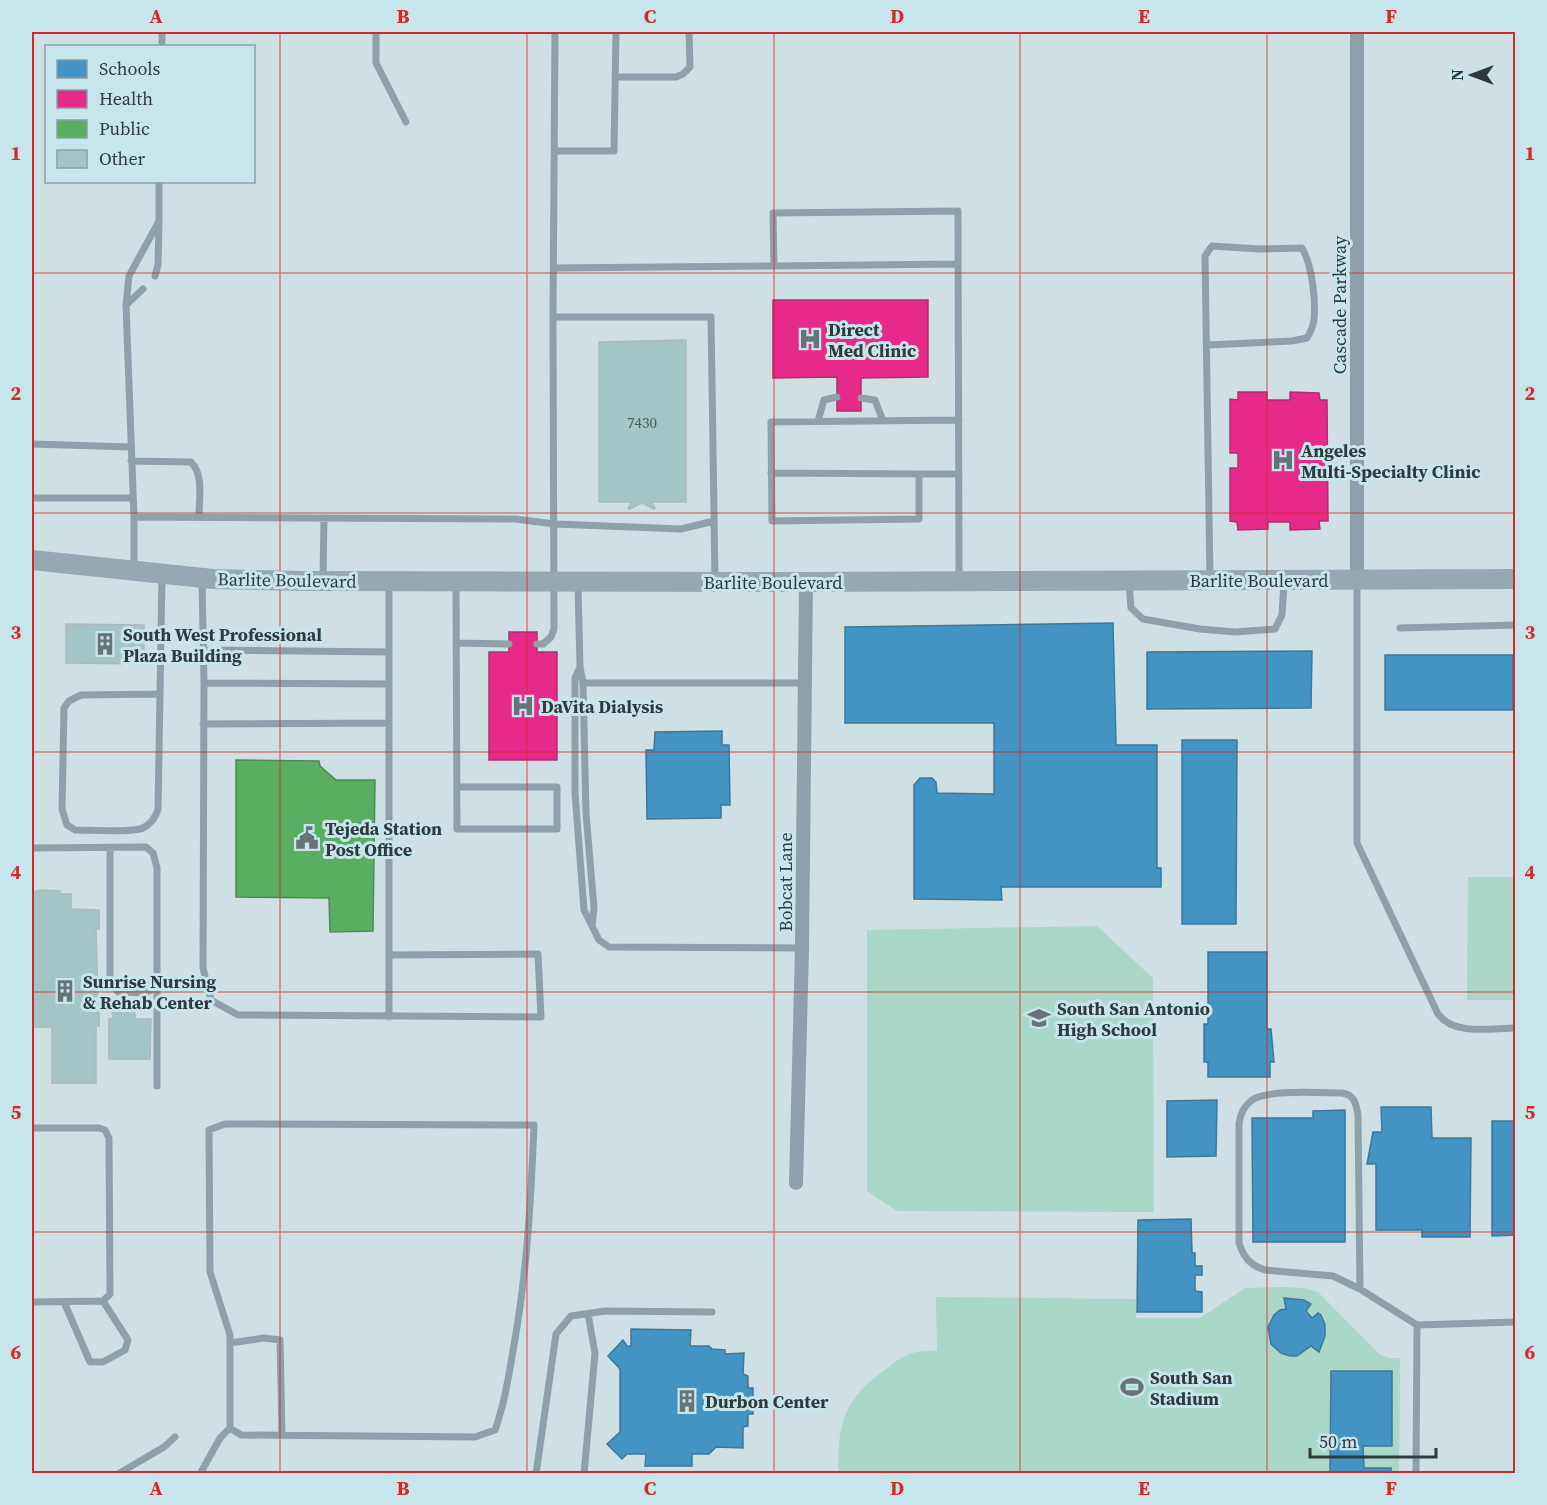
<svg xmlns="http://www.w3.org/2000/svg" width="1547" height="1505" font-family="'Source Serif 4',serif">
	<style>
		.pitch { fill: #aad7c7 }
		.schools { fill: #4393c3; stroke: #3d789a; stroke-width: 1.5 }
		.health { fill: #e7298a; stroke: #b02e73; stroke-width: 1.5 }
		.public { fill: #5aae61; stroke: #4d8b56; stroke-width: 1.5 }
		.building { fill: #a4c5c5; stroke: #acbaba; stroke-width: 1.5 }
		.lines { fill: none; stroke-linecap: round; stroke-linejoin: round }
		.lane { stroke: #8da1ab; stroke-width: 7 }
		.street { stroke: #8da1ab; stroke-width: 14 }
		.secondary { stroke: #94a9b1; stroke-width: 20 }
		.grid { fill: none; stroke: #d62828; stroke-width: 1.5; stroke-opacity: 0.55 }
		.labels { text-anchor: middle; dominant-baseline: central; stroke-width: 6; stroke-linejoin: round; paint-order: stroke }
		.number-label { font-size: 15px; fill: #4c5d5e }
		.street-label { font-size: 18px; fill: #2e3a3c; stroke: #c7e6ec }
		.poi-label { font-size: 18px; font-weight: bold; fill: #2e3a3c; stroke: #c7e6ec; text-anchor: start }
		.neatline { fill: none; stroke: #d62828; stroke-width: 2 }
		.grid-label { font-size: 20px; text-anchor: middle; font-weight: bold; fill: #d62828 }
	</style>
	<rect width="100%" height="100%" fill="#cfe0e4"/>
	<path class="pitch" d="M1468,877H1515V1000H1467Z
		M1097,926L1153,978L1154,1212L897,1211L867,1191V930Z
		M1284,1287L1304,1288L1318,1292L1379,1354L1389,1358H1400L1399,1473L839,1474C836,1429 844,1399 882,1372C890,1366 899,1358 909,1354C917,1351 928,1351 937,1350L936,1297L1136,1299V1318H1200L1245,1288Z"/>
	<path class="schools" d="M1113,623L1116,745H1157V868H1161V887H1001L1002,900L914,899V785L920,778H932L936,782L937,793L994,794V723H845V627Z
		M1312,651L1311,708L1147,709V652Z
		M1385,655H1513V710H1385Z
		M722,731V745H729L730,805H721V818L647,819L646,750H654L655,732Z
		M1182,740H1237L1236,924H1182Z
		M1208,952H1267V1029H1271L1274,1062H1270V1077H1208V1062H1204V1024H1208Z
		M1217,1100L1216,1156L1167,1157V1101Z
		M1381,1107H1431L1432,1138H1471L1470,1237H1422V1230H1376V1164H1367L1373,1132H1382Z
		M1345,1110V1242H1253L1252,1118H1313V1111Z
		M1492,1121H1516V1235L1492,1236Z
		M1191,1219L1192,1253H1195V1266H1202V1275H1195V1291L1202,1292V1312H1137L1138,1220Z
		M1284,1298L1304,1300L1311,1304L1306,1311L1312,1318L1318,1313L1321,1315L1325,1325V1336L1319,1352L1311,1346L1297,1356H1290L1281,1353L1271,1344L1268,1327L1274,1315L1280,1310L1286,1309Z
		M631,1329L691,1330L690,1346H709L712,1349L725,1350V1354L744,1353L743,1374L748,1376V1388H753V1414H748V1426L743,1427V1448L716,1447L709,1454H692V1466H645L646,1454H627L622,1459L607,1444L620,1432V1369L608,1356L623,1340L627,1346H631Z
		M1331,1371H1392V1446H1363L1364,1468H1391V1474H1330Z"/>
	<path class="health" d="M773,300H928V377L861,378V411H837V377L773,378Z
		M1238,392H1267V400H1290V392L1319,393L1320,400H1327L1328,521H1319L1320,529L1290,530V522H1268V529L1238,530L1237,522L1230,521V468H1238V453H1230V399L1238,400Z
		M509,632H537V652H557V760H489V652H509Z"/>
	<path class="public" d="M236,760L319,761L320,766L336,780H375L373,931L330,932L329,898L236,897Z"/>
	<path class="building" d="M686,340V502H651L655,508L654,509L642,503L629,509L628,508L632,502H599V342Z
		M66,624L144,625V664L66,663Z
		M41,890L60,891V894H71V909L99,910V929H96L98,1002L104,1003V996L112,997L113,1001H135V1019H151L150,1059H109V1019H113L112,1010L99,1009V1026H96V1083H52V1027H32V892Z"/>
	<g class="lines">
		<path class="lane" d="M376,32V63L406,122
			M162,46V32
			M615,77H676L683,74L690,67L689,32
			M555,151H614L616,32
			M159,182V221L129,276L126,305L134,517L515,519L555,524L681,529L714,521
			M958,264L774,266L773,213L958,211L959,580
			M554,268L774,266
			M155,276L158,265L159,222
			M126,305L143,289
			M553,317L555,32
			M1207,345L1292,341L1307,338C1310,333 1313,326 1314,320C1316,300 1312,265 1302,248L1259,249L1212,246L1205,256L1210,578
			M861,398L875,400L883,421
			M959,420L771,422L772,521L919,519V474H959
			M818,421L824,400L837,397
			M32,444L131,447
			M131,461L191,462C204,475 199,499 199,517
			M771,473L919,474
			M32,498H133
			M134,517V569
			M323,579L324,518
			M202,580L204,683L203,968L211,1000L238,1015L541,1017L538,954L389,955V583
			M1357,582V843L1438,1014C1455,1036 1490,1028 1516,1028
			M1129,583L1131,608L1143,619L1200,629L1235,632L1275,629L1282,615L1284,582
			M456,584L457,829H557V787H457
			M578,584L580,667L583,683L586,813L594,908L592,926
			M1400,628L1516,625
			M457,643L509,644
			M537,644H543L551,637L554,629L553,317H711L715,579
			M203,650L389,652
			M580,667L575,678V793L584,910L599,940L609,947L802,948
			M204,683L389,684
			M583,683H804
			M160,694L81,695L69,701L64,708L62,809L67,825L75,830C89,830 133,833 143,828C151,824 155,818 158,810L162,576
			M203,724L389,723
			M32,848L146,847L153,853L157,868V1086
			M110,848V981L118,992L145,993L157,987
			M389,1017V955
			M32,1128H99L105,1130L109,1138L110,1294L103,1301L32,1302
			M1360,1289L1358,1115C1356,1104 1355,1095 1342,1093C1322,1093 1267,1089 1252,1100C1244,1106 1240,1115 1239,1124V1243C1244,1258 1250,1265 1265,1270L1333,1276L1360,1289L1417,1325L1516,1322
			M64,1302L90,1362H103L125,1350L128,1340L103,1301
			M230,1343L264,1338L280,1340L282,1435
			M118,1474L164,1447L175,1437
			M200,1474L220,1438L230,1428V1335L210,1272L209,1130L225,1124L534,1125C531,1199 527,1272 514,1345C509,1374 505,1402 495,1430L475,1437L241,1435L230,1428
			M536,1474L556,1334L571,1316L605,1311L712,1312
			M584,1474L595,1353L588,1314
			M1416,1474L1417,1325"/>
		<path class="street" d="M1357,579V32
			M796,1183L802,948L806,582"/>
		<path class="secondary" d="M32,560L213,579L306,581L806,582L1516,579"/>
	</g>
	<path class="grid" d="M280,32V1474M527,32V1474M774,32V1474M1020,32V1474M1267,32V1474M32,273H1516M32,513H1516M32,752H1516M32,992H1516M32,1232H1516"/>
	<defs>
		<g id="hospital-bare" transform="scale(1.8)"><path d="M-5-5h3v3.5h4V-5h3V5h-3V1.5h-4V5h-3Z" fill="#667477" stroke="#c7e6ec" stroke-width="2.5" paint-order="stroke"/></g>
		<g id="building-bare" transform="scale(1.8)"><path d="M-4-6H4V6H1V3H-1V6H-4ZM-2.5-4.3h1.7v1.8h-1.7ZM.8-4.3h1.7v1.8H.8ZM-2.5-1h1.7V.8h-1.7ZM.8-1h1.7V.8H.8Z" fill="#667477" stroke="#c7e6ec" stroke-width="2.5" paint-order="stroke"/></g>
		<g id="civic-bare" transform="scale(1.8)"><path d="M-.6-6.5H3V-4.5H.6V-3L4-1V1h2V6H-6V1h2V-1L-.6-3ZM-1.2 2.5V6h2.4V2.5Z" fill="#667477" stroke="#c7e6ec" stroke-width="2.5" paint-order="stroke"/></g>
		<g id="school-bare" transform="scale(1.8)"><path d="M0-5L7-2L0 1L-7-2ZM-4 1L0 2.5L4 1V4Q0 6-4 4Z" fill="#667477" stroke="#c7e6ec" stroke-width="2.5" paint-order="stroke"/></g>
		<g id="stadium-bare" transform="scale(1.8)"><path d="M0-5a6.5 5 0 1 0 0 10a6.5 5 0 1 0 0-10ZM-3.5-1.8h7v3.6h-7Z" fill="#667477" stroke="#c7e6ec" stroke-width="2.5" paint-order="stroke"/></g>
	</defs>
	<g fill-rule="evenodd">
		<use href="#hospital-bare" x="810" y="339"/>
		<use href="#hospital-bare" x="1283" y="460"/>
		<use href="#building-bare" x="105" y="644"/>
		<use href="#hospital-bare" x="523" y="706"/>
		<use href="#civic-bare" x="307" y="838"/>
		<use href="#building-bare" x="65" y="991"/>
		<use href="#school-bare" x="1039" y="1018"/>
		<use href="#stadium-bare" x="1132" y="1387"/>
		<use href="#building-bare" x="687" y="1401"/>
	</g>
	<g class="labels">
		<g class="number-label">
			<text x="642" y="422">7430</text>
		</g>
		<g class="street-label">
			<text transform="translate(1339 305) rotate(-90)">Cascade Parkway</text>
			<text transform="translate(287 580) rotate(1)">Barlite Boulevard</text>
			<text x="1259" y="580">Barlite Boulevard</text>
			<text x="773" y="582">Barlite Boulevard</text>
			<text transform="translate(785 882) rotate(-90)">Bobcat Lane</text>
		</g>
		<g class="poi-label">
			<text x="828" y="329">Direct<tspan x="828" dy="21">Med Clinic</tspan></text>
			<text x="1301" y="450">Angeles<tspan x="1301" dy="21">Multi-Specialty Clinic</tspan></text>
			<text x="123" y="634">South West Professional<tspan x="123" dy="21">Plaza Building</tspan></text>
			<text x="541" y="706">DaVita Dialysis</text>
			<text x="325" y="828">Tejeda Station<tspan x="325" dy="21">Post Office</tspan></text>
			<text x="83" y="981">Sunrise Nursing<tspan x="83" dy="21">&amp; Rehab Center</tspan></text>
			<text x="1057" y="1008">South San Antonio<tspan x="1057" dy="21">High School</tspan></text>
			<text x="1150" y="1377">South San<tspan x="1150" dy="21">Stadium</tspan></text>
			<text x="705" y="1401">Durbon Center</text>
		</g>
	</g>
	<rect width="1547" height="1505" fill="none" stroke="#c7e6ec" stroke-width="66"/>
	<rect x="45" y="45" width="210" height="138" fill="#c7e6ec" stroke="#8aa1a6" stroke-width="1.5"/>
	<rect x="57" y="60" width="30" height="18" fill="#4393c3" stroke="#8aa1a6" stroke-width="1.5"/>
	<text x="99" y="75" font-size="18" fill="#2e3a3c">Schools</text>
	<rect x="57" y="90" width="30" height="18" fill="#e7298a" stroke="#8aa1a6" stroke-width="1.5"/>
	<text x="99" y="105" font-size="18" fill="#2e3a3c">Health</text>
	<rect x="57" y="120" width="30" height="18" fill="#5aae61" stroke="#8aa1a6" stroke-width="1.5"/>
	<text x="99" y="135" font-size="18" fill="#2e3a3c">Public</text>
	<rect x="57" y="150" width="30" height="18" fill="#a4c5c5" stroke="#8aa1a6" stroke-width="1.5"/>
	<text x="99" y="165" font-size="18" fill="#2e3a3c">Other</text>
	<g transform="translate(1472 75) rotate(270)" stroke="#c7e6ec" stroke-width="4.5" paint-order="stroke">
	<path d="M0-4.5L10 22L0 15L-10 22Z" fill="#2e3a3c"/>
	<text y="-9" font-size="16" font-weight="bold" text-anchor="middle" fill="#2e3a3c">N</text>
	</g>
	<path d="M1310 1448v9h126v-9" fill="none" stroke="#2e3a3c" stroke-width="3"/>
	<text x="1319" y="1448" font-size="18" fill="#2e3a3c" stroke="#c7e6ec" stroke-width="4.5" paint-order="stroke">50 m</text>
	<rect x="33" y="33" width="1481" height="1439" class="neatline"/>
	<g class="grid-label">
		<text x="156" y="23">A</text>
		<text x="403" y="23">B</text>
		<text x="650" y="23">C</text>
		<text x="897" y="23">D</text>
		<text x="1144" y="23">E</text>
		<text x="1391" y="23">F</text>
		<text x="16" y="160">1</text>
		<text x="1530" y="160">1</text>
		<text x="16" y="400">2</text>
		<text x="1530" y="400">2</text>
		<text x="16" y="639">3</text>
		<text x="1530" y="639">3</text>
		<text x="16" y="879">4</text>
		<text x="1530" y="879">4</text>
		<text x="16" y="1119">5</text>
		<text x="1530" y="1119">5</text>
		<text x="16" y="1359">6</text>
		<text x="1530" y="1359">6</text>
		<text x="156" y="1495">A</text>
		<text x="403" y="1495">B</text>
		<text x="650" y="1495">C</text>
		<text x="897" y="1495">D</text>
		<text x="1144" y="1495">E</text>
		<text x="1391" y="1495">F</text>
	</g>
</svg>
